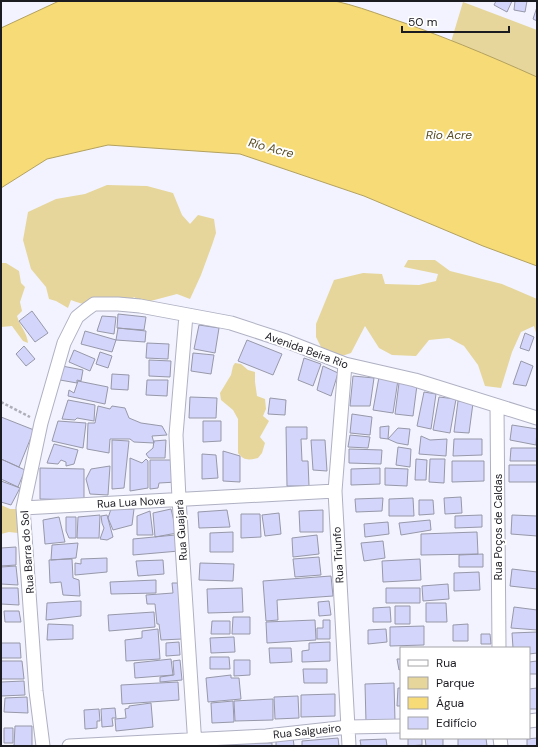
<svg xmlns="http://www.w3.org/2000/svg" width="538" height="747" font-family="'DM Sans',sans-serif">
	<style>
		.green { fill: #e6d69b }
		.water { fill: #f6db77; stroke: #b4a15e }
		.building { fill: #d4d5fa; stroke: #9798a9 }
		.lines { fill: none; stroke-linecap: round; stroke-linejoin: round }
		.minor-casing { stroke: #afb0c2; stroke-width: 15 }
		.path { stroke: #aeaeb9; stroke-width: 2.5; stroke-dasharray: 3 2; stroke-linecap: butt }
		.minor { stroke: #fff; stroke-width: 13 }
		.labels { text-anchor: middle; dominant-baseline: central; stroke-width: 4; stroke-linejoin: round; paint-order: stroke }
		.street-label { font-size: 11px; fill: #1b1b22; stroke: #fff }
		.water-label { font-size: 12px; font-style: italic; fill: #574b21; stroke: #fff }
	</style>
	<rect width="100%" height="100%" fill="#f2f3ff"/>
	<path class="green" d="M463,2L537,30V105L447,55Z
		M107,185L147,186L173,193L182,215L190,224L198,215L214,219L216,233L212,245L201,275L190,299L177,294L143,303L134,297L127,304L116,297C99,306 88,307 71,300L68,308L56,301L49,299L46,287L31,269L23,240L28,212L56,199L85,194Z
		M408,260H435L450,271L502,284L537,299V336L534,326L521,332L512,352L501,388L485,386L478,365L464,346L449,338L429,340L416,356L392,355L379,348L365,326L351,353L339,357L325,355L316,337V324L334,280L363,273L382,274L385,284L419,285L436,281L438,274L404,267Z
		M1,263H6L19,271L21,283L25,287L20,302L22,311L17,316C20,327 27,332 28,343L23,341L12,326L1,327Z
		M235,363L241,364L248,370L255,372V382L257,396L265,399L266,409L263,416L269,421L260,437L265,443L262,453L258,458C249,460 244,461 238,453V419L233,410L221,400L220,393L231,375L233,366Z
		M1,505L10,509H18L19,525L18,533L9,532L1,534Z"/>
	<path class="water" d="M59,1H335C353,5 370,11 387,17C438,34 488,55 537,77V266L483,246L364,196L240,154L108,145L47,159L1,188V28Z"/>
	<path class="building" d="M496,1H512L507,12L494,5Z
		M515,1H527L525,12L514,10Z
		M537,7V21L533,19Z
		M32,311L48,333L35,342L19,321Z
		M118,314L146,317L144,330L117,328Z
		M102,316L116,317L114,334L97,331Z
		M199,325L219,328L215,353L194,349Z
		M118,328L146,331L145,342L116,340Z
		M85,331L116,340L112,352L81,344Z
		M525,333L534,337L529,351L520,348Z
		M247,340L282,354L273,375L238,361Z
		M147,343L169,344L168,359L146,358Z
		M24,346L35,359L26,366L16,354Z
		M74,350L95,359L90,371L69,362Z
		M100,352L112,356L108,368L96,364Z
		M193,353L214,355L211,374L191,371Z
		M304,358L321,364L313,386L298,380Z
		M149,360L171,361L170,377L149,376Z
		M521,361L533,366L526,386L513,384Z
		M62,366L83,370L81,381L77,380V383L60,380Z
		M323,366L338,373L331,396L317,390Z
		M112,374L129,375L128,390L111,389Z
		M353,376L374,378L370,406H350Z
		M379,377L398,380L393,413L373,410Z
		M147,380H168L167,396L146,395Z
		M78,381L108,387L105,404L68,396L69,390L74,393Z
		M399,383L417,385L413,416L395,414Z
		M424,392L436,394L431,429L417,426Z
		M190,397L217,398L216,418H189Z
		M439,397L456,399L450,433L433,430Z
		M270,398L286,400L285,415L268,414Z
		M68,400L95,405L94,421L77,418L75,420L62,419Z
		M458,401L473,403L469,433L454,432Z
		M98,406L110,409L112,406L125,408L129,418L141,423L162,426L167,435L152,436L154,443L134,442L130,439H110L109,453L87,449L88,423H95Z
		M352,414L372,417L370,435L350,433Z
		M1,417L34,430L19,467L1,459Z
		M58,421L86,423L83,448L52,441Z
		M203,421H221V441L203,442Z
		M512,425L537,429L536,445L510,440Z
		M389,426L388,439L380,438V427Z
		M286,427H307V439H301L302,461H308L309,486H287Z
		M398,428L410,429L408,445L397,443L388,439Z
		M350,435L370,437L368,448L348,447Z
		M421,436L430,440L447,439L446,456L419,454Z
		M454,439H482V455L453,456Z
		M112,440L129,441L124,488L112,489Z
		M166,440L165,458H149L146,454L153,448L154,441Z
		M311,440H325L327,471L313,470Z
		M54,444L78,450L74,464L66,466V462L61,460L58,464L47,463Z
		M398,447L411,449L410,467L396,465Z
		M511,448H537V461H510Z
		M349,449L382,450L381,464L349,463Z
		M223,451L240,456V482L223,481Z
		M202,454L216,455L218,478L202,479Z
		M130,458L142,463L146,459L148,461V488L130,491Z
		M1,459L25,470L18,487L1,479Z
		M416,459L427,460L426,480H415Z
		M430,459H445L444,483L429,482Z
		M150,460H174L177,482L159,483L158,488L150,489Z
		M452,461H484V481L452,482Z
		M509,465H537V482H509Z
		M110,466L108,495L90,494L86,479L91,469Z
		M40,468L84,469V500L40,499Z
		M380,468V484L351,485V469Z
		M385,468L408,469L407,486L385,485Z
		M1,481L20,488L11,505L1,502Z
		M461,497L462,513L445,514L444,498Z
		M383,498L382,511L356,512L355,499Z
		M413,498L414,516H389V499Z
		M419,500H433L434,514L419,515Z
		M111,509H134L132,525L113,530L108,518Z
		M171,509L177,533L155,537L153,513Z
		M227,510L230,527L199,528L198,512Z
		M323,510V532H300L299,511Z
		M150,511L153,535H137V516Z
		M279,513L281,534L265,536L262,515Z
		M241,514H260L261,537L241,538Z
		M100,515L99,538H77L78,517Z
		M107,515L113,537L107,540L100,539L104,528L102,523L101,516Z
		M482,515V527L455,528V516Z
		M512,515L537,516V536L511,534Z
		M59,517L65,542L45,544L43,520Z
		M66,517H76V538H69L66,531Z
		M430,520L431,530L401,535L399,523Z
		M388,522L389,534L365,537L364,524Z
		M233,532V552H210V533Z
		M477,532L478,554L421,555V534Z
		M175,535L179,551L133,555V539Z
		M317,535L319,554L293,557L292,538Z
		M383,541L385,558L364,561L361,543Z
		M78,543L76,558L51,560L52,545Z
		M16,547V565L1,566V548Z
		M483,554V567H459V555Z
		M319,557L321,575L295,577L293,559Z
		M107,558V572L75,575V563L81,564V559Z
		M72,559L73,578L79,580L80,596L63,595L61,582L50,583L49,560Z
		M420,559L421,580L383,582L382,561Z
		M163,560L164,574L138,576L136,561Z
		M200,563L234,564L233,581L199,580Z
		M16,566L18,585L1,584V567Z
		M512,569L537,572V589L510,586Z
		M479,572L480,590L454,591V573Z
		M331,576L333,596L277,600L278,620L266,621L263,581Z
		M156,580V593L111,594L110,582Z
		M172,583H178L182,639L161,640L159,624H157L155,604H147L146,595L173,593Z
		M448,584L449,599L423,601L422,586Z
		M1,588H18L19,605L1,604Z
		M242,588L243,612L208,613L207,589Z
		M386,588H420V603H386Z
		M81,601V616L46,620L47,603Z
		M329,601L331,615L319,616L318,602Z
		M426,603H446L447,622H426Z
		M395,606H410V624H395Z
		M390,607L391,622H373V608Z
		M514,607L537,610V630L511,628Z
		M4,611H19L21,622H5Z
		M154,612L155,627L109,631L108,615Z
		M233,617H250V634H232Z
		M315,620L316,640L267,643L266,622Z
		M323,620H330V639H317V628H323Z
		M212,621H230V634H211Z
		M48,624L73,625V639L47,640Z
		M468,624V641H453V625Z
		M424,626V645L390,646V627Z
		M158,629L160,659L126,661L125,640L142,638V631Z
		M386,629L387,642L368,644V630Z
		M537,632V653L529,654V648H513L512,633Z
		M481,634H490L491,644H481Z
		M234,637L235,652L211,653L210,638Z
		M179,642L180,655L166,656V643Z
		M330,642V661L302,662V651L309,650V643Z
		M1,643H20L21,658H1Z
		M269,648H291L292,662L270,663Z
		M210,657H229L230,669H210Z
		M171,659L173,675L135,678L134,663Z
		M397,659H401V669L399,670Z
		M180,660L182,680L160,682V677L174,675L173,661Z
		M234,660H250V675L234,676Z
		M1,661H22L24,679H1Z
		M537,661V674H529V662Z
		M303,669H327V683H304Z
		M231,675V678H239L241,699L208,702L206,678Z
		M24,681L25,695L1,696V682Z
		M178,682L179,700L122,704L121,685Z
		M394,683L395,721L366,722L365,684Z
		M398,688H401V706H397Z
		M537,688V709H529V689Z
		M335,694V716L301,717V695Z
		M298,696L299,718L275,719L274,697Z
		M27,697L28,713L4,712L5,698Z
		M273,699V720L235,721L234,701Z
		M233,701L234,722L212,723L211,703Z
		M151,703L153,727L116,731L115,719L126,718L125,709L129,708V706Z
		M115,708L116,718H112L113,726L102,727L101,709Z
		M99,709L100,721H97V728L85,729L84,710Z
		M15,726H32V746H14Z
		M4,728H13V743H4Z
		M293,737L294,746H276V739Z
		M338,738L339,746H302V741Z
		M408,738H422V745L408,746Z
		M425,738H443V746H426Z
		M458,738H486L487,746H458Z
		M537,738V746H527V739Z
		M386,739L387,746H361L360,740Z
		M235,743H272V746H235Z"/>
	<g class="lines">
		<g class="minor-casing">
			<path id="minor" d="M186,315L176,435L179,499L195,746
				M345,364L335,491L349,746
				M497,406L499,648
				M23,508L335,491
				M529,721L537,720
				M500,738L501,746
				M43,746L36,691L23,508L41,423L64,343L77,317L87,309L94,304H118L140,306L231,323L286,341L345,364L415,380L537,418
				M69,746L266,736L348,727L401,726"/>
		</g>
		<path class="path" d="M1,402L30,417"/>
		<use href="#minor" class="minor"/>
	</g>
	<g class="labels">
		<g class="street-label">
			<text transform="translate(307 350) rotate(20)">Avenida Beira Rio</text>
			<text transform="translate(131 502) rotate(-3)">Rua Lua Nova</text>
			<text transform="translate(498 527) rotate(-90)">Rua Poços de Caldas</text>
			<text transform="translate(181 530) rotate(-94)">Rua Guajará</text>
			<text transform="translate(27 552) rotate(-94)">Rua Barra do Sol</text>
			<text transform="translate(338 555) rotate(-93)">Rua Triunfo</text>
			<text transform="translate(307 731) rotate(-6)">Rua Salgueiro</text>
		</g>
		<g class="water-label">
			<text x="449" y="135">Rio Acre</text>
			<text transform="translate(271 148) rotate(15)">Río Acre</text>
		</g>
	</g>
	<rect width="538" height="747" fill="none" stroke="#1b1b22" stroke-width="4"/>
	<rect x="400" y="647" width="130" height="92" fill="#ffffff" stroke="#a4a4a7"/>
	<rect x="408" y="660" width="20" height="6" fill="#ffffff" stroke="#a4a4a7"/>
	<text x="436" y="667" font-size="12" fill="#1b1b22">Rua</text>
	<rect x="408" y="677" width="20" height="12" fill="#e6d69b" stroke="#a4a4a7"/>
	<text x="436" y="687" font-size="12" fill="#1b1b22">Parque</text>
	<rect x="408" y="697" width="20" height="12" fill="#f6db77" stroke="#a4a4a7"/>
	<text x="436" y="707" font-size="12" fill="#1b1b22">Água</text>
	<rect x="408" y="717" width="20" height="12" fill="#d4d5fa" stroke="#a4a4a7"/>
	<text x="436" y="727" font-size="12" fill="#1b1b22">Edifício</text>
	<path d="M402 26v6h107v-6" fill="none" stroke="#1b1b22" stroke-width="2"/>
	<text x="408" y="26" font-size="12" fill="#1b1b22" stroke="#ffffff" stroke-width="3" paint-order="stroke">50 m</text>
</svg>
